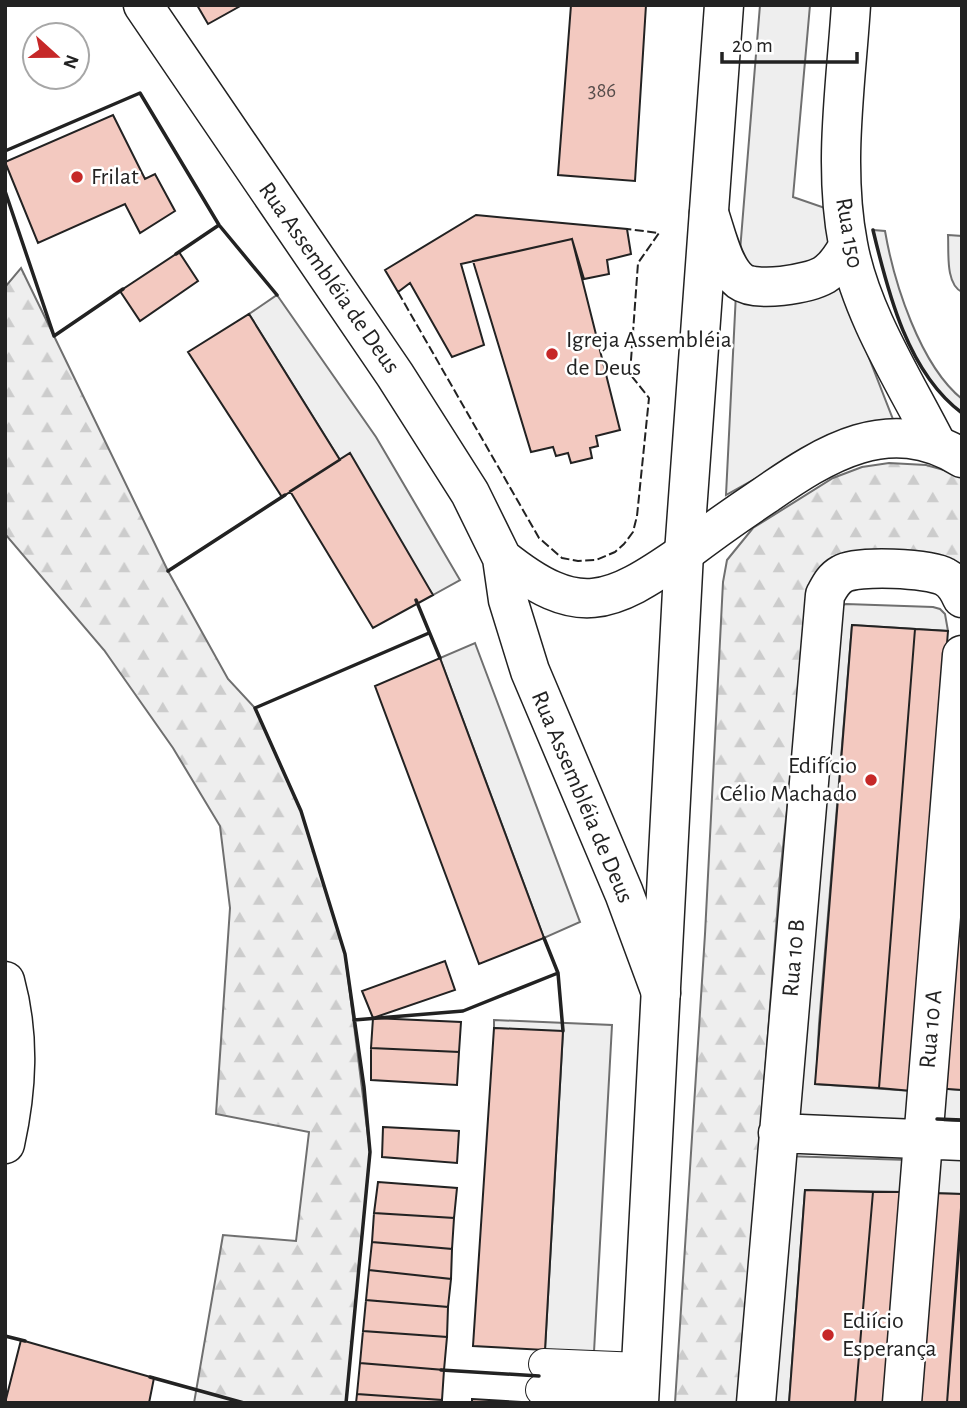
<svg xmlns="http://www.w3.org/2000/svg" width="967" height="1408" font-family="'Alegreya Sans',sans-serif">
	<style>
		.green { fill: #eee; stroke: #6f6f6f; stroke-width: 2 }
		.forest { fill: url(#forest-firs); stroke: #6f6f6f; stroke-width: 2 }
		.building { fill: #f3c9c0; stroke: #222; stroke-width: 2 }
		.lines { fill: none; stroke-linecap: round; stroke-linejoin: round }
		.pedestrian-casing { stroke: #222; stroke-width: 32 }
		.minor-casing { stroke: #222; stroke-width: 41 }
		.tertiary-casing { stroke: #222; stroke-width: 41 }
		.primary-casing { stroke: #222; stroke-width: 41 }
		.pedestrian { stroke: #fff; stroke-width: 30 }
		.minor { stroke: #fff; stroke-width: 38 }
		.tertiary { stroke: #fff; stroke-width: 38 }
		.primary { stroke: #fff; stroke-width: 38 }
		.fence { stroke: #222; stroke-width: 2; stroke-dasharray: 9 3.5; stroke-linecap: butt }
		.wall { stroke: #222; stroke-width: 3.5 }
		.poi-dot { fill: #c62828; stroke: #fff; stroke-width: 2.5 }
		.labels { text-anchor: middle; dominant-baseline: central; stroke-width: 5; stroke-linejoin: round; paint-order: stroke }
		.number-label { font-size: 21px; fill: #564c4a }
		.poi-label { font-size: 24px; fill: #222; stroke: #fff; text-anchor: start }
		.street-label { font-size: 24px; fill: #222; stroke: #fff }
	</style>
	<defs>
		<pattern id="forest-firs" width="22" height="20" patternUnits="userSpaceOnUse" patternTransform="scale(1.75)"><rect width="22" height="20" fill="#eee"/><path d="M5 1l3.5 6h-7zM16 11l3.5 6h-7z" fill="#ccc"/></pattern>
	</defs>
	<rect width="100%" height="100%" fill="#fff"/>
	<path class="green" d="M760,5H810L793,197L825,208L834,241L815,262L760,270L748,265L740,251Z
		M873,230L885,231C894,283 920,365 962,399V413C908,373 888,293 873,230Z
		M948,235L962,236V292C945,284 949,251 948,235Z
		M841,286L894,422L805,451L726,495L736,293Z
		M277,295L376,437L460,580L433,595L340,460L249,314Z
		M846,604L933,607L940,609L945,614L948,631L852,625L819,1024L816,1084L912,1091L911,1127L788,1118L839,606Z
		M475,643L580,922L544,938L440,658Z
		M494,1020L612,1025L594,1352L545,1350L563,1032L494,1028Z
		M934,1088L962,1090V1120L932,1119Z
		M785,1156L908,1160L906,1192L805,1190L789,1403H766Z
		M931,1158L962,1159V1194L929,1193Z"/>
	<path class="forest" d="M21,268L168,571L228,679L255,708L301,811L345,954L370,1152L346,1403H194L223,1235L296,1241L309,1132L216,1114L230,908L220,826L173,748L104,650L5,534V287Z
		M889,463L926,465L962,475V571L947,563L809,601L780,875L740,1403H675L705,934L723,582L727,560L753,528L833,478L862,467Z"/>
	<path class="building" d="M197,5H242L208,24Z
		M571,5H646L635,181L558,175Z
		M113,115L145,179L155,174L175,211L140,233L125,204L38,243L5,162Z
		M476,215L627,229L631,254L607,260L609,274L584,279L572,239L461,264L484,345L452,357L410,283L398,292L385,270Z
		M572,239L620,430L596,436L598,446L590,448L592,458L571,463L568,453L556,456L553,447L531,452L473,261Z
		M179,252L198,281L140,321L120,291Z
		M249,314L340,460L282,497L188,352Z
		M350,453L433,595L373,628L290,491Z
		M852,625L915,629L879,1088L815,1084Z
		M915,629L948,631L912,1091L879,1088Z
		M440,658L544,938L479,964L375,686Z
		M962,750V1090L934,1088Z
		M445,961L455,990L373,1018L362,991Z
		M373,1018L461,1022L459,1052L371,1048Z
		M494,1028L563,1031L545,1350L473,1346Z
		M371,1048L459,1052L457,1085L371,1080Z
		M383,1127L459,1131L457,1163L382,1157Z
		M378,1182L457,1188L454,1218L374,1213Z
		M805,1190L873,1192L855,1403H789Z
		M873,1192H906L891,1403H855Z
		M929,1193L962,1194L947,1403H913Z
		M962,1212V1403H947Z
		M374,1213L454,1218L452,1249L372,1242Z
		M372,1242L452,1249L451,1279L369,1270Z
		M369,1270L451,1279L448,1307L366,1300Z
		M366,1300L448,1307L447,1337L363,1331Z
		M363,1331L447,1337L444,1370L360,1363Z
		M21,1340L154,1378L149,1403H5Z
		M360,1363L444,1370L442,1400L357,1394Z
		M357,1394L442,1400V1403H356Z
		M472,1399L539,1403H472Z"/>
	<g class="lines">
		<g class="pedestrian-casing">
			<path id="pedestrian" d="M544,1364L640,1368
				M541,1390L639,1393"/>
		</g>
		<g class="minor-casing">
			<path id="minor" d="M143,5L395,375L470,493L502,558L508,600L530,671L624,893L661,993
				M851,5C846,84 833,166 848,244C860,312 905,382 936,443
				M709,213C716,233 723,268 740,281C756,293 808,284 824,275C835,268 842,257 848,246
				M502,558C578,619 609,605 684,553
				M5,981C20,1036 17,1089 5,1144
				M778,1133L962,1141
				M756,1403L825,595C830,586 833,579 842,574C857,565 929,568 945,577C953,581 958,589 962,598
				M902,1403L962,655"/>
		</g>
		<g class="tertiary-casing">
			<path id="tertiary" d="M684,553C710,533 737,514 764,496C826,453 889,413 962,458"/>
		</g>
		<g class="primary-casing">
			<path id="primary" d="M639,1403L684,553L724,5"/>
		</g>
		<use href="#pedestrian" class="pedestrian"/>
		<use href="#minor" class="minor"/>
		<use href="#tertiary" class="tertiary"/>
		<use href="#primary" class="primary"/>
		<path class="fence" d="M398,292L539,538L562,558L578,561L596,560L615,552L624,544L633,532L637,516L649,398L630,374L638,263L659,233L627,229"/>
		<path class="wall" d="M5,151L140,93L219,225L277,295
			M5,191L54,336L123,289
			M873,230C888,293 908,373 962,413
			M176,254L219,225
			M168,571L285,495
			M416,600L440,658
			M544,938L558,973L563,1031
			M354,1020L463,1011L558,973
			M937,1119L962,1120
			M5,1336L25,1341
			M441,1370L539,1376
			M150,1377L244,1403
			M346,1403L370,1152L364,1087L345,954L301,811L255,708L429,633"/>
	</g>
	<g class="poi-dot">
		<circle cx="77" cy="177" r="7"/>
		<circle cx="552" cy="354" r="7"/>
		<circle cx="871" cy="780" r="7"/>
		<circle cx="828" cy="1335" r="7"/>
	</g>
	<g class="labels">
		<g class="number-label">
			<text x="602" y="90">386</text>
		</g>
		<g class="poi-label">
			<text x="91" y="177">Frilat</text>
			<text x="566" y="340">Igreja Assembléia<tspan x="566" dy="28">de Deus</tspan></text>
			<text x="857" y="766" text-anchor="end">Edifício<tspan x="857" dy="28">Célio Machado</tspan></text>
			<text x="842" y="1321">Ediício<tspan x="842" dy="28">Esperança</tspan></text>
		</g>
		<g class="street-label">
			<text transform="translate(849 233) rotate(80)">Rua 150</text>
			<text transform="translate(329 278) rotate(55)">Rua Assembléia de Deus</text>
			<text transform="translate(582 797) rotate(67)">Rua Assembléia de Deus</text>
			<text transform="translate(794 958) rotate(-85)">Rua 10 B</text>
			<text transform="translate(931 1029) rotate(-85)">Rua 10 A</text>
		</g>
	</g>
	<rect width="967" height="1408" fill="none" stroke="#222222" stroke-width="14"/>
	<g transform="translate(56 56) rotate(111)"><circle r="33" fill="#ffffff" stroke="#a7a7a7" stroke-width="2"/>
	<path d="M0-5L12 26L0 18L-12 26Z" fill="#c62828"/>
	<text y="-10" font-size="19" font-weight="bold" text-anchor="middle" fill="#222222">N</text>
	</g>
	<path d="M722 52v10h135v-10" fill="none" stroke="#222222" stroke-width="3.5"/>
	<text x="732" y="52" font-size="21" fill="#222222" stroke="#ffffff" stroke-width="5" paint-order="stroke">20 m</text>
</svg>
